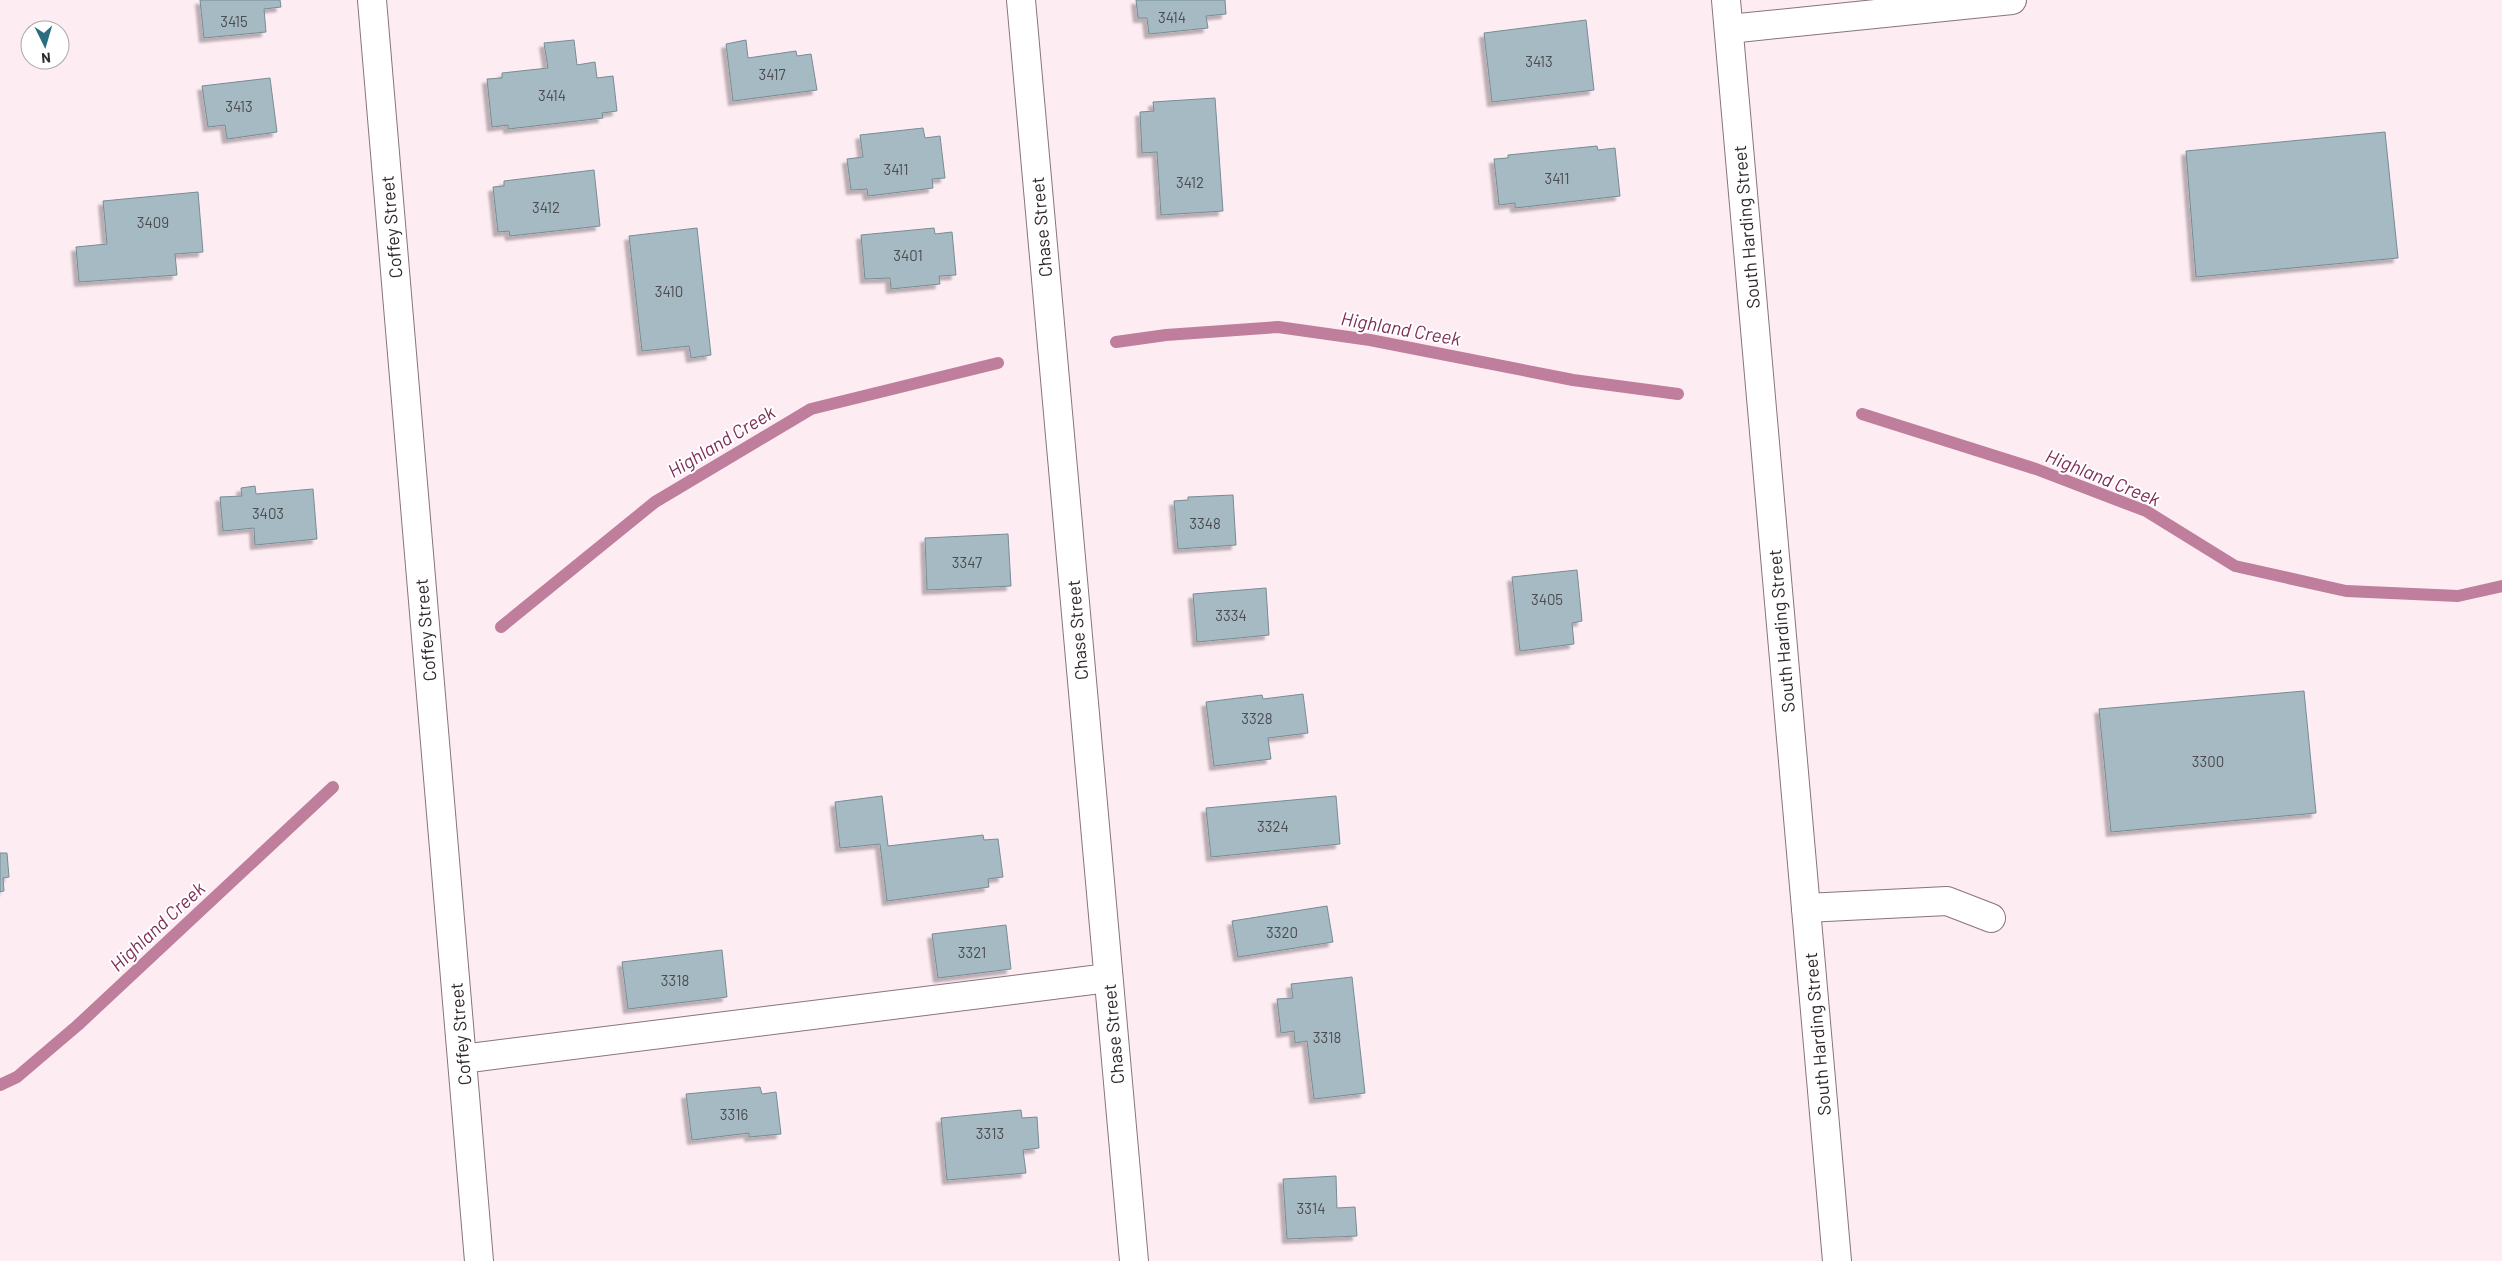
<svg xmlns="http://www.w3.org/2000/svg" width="2502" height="1261" font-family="Barlow,sans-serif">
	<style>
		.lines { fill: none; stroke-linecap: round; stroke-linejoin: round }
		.stream { stroke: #bf7e9c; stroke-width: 12 }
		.building { fill: #a5bac3; stroke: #778c94; filter: url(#shadow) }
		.minor-casing { stroke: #87747c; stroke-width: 30 }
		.major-casing { stroke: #87747c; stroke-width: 30 }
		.minor { stroke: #fff; stroke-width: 28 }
		.major { stroke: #fff; stroke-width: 28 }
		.labels { text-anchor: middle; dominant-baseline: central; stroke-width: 4; stroke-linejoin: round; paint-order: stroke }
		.number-label { font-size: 15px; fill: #4d4c51 }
		.street-label { font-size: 18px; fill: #30282b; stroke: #fff }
		.water-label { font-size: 19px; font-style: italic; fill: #7e2e58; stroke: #fff }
	</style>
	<defs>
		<filter id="shadow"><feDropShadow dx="-4.5" dy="4.5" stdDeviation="1" flood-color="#0004"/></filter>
	</defs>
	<rect width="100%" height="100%" fill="#feecf3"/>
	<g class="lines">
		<path class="stream" d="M1116,342L1166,335L1278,327L1370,340L1573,380L1678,394
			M1862,414L2036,469L2146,511L2235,566L2346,591L2458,596L2502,586
			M501,627L655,502L811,409L998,363
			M0,1085L17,1077L78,1025L333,787"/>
	</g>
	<path class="building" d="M200,0H280L281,7L264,9L266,32L204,38Z
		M1136,0H1225L1226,14L1206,16L1208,28L1149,34L1147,18H1138Z
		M1586,20L1594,90L1492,102L1484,33Z
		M574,40L577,65L595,62L597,78L613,76L617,111L602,113L603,118L508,129V125L492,127L487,79L502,78V73L548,68L544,43Z
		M746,40L748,58L796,51L797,56L811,54L817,90L733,101L726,44Z
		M270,78L277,132L227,139L225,125L208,127L202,86Z
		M1215,98L1223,211L1161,215L1157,152L1142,153L1140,112L1154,111L1153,102Z
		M923,128L925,138L940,136L945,178L932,179L933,188L868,196L867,189L851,190L847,159L863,157L860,135Z
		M2385,132L2398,258L2196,277L2186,151Z
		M1597,146L1598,150L1615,148L1620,196L1515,208V203L1499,205L1494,159L1508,158V155Z
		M594,170L600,226L510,236L509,231L498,232L493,187L504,186V181Z
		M198,192L203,252L175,254L177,275L79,282L76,247L107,244L103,201Z
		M697,228L711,355L691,358L689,346L642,351L629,236Z
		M934,228L935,234L952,232L956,275L939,276L940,284L891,289L890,278L865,279L861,235Z
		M255,486L256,494L313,489L317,539L255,545L254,528L223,531L220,497L242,496L241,488Z
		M1233,495L1236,545L1178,549L1174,501L1188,500V497Z
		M1008,534L1011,586L927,590L925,538Z
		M1577,570L1582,621L1572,623L1574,644L1520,651L1512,577Z
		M1266,588L1269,635L1197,642L1193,594Z
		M2304,691L2316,813L2111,832L2099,709Z
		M1303,694L1308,733L1268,738L1271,759L1214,766L1206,702L1262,695L1263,699Z
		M882,796L888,846L983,835L984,840L998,839L1003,877L988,879L989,887L887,901L880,844L840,848L835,802Z
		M1336,796L1340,844L1211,857L1206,808Z
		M0,853H7L9,877L3,878L4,891L0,892Z
		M1327,906L1333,942L1238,957L1232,921Z
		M1006,925L1011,969L938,978L932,934Z
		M722,950L727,997L628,1009L622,962Z
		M1352,977L1365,1093L1314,1099L1307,1041L1295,1043L1294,1031L1281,1033L1277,999L1293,998L1291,984Z
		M760,1087L762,1094L776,1092L781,1134L749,1137V1133L692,1140L686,1094Z
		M1021,1110L1022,1118L1037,1117L1039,1148L1023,1150L1026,1173L947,1180L941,1118Z
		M1336,1176L1337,1208L1355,1207L1357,1236L1287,1239L1283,1179Z"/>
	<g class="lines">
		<g class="minor-casing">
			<path id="minor" d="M372,0L479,1261
				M1021,0L1134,1261
				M1729,29L2012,0
				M1806,908L1947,901L1991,918
				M462,1059L1108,978"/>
		</g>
		<g class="major-casing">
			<path id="major" d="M1726,0L1837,1261"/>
		</g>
		<use href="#minor" class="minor"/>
		<use href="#major" class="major"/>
	</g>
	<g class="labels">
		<g class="number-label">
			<text x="1172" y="17">3414</text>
			<text x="234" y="21">3415</text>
			<text x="1539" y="61">3413</text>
			<text x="772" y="74">3417</text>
			<text x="552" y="95">3414</text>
			<text x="239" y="106">3413</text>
			<text x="896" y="169">3411</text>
			<text x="1557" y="178">3411</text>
			<text x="1190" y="182">3412</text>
			<text x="546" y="207">3412</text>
			<text x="153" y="222">3409</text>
			<text x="908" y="255">3401</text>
			<text x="669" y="291">3410</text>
			<text x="268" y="513">3403</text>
			<text x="1205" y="523">3348</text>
			<text x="967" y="562">3347</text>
			<text x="1547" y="599">3405</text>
			<text x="1231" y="615">3334</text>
			<text x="1257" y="718">3328</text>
			<text x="2208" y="761">3300</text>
			<text x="1273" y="826">3324</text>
			<text x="1282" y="932">3320</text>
			<text x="972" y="952">3321</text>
			<text x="675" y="980">3318</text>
			<text x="1327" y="1037">3318</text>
			<text x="734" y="1114">3316</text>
			<text x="990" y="1133">3313</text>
			<text x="1311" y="1208">3314</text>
		</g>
		<g class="street-label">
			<text transform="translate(391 227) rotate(-95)">Coffey Street</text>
			<text transform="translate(1041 227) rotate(-95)">Chase Street</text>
			<text transform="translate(1746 227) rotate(-95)">South Harding Street</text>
			<text transform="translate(425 630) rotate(-95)">Coffey Street</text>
			<text transform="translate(1077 630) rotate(-95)">Chase Street</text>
			<text transform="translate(1781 631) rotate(-95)">South Harding Street</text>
			<text transform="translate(460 1034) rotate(-95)">Coffey Street</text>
			<text transform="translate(1113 1034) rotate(-95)">Chase Street</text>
			<text transform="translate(1817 1034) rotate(-95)">South Harding Street</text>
		</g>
		<g class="water-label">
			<text transform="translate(1401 328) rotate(10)">Highland Creek</text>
			<text transform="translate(721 441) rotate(-31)">Highland Creek</text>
			<text transform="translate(2103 477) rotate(22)">Highland Creek</text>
			<text transform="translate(157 926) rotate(-43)">Highland Creek</text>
		</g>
	</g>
	<g transform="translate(45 45) rotate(175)"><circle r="24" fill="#ffffff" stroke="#aca9aa"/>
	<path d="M0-4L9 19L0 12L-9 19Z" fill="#2d6d82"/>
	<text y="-8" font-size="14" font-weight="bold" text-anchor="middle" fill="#30282b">N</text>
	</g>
</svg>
